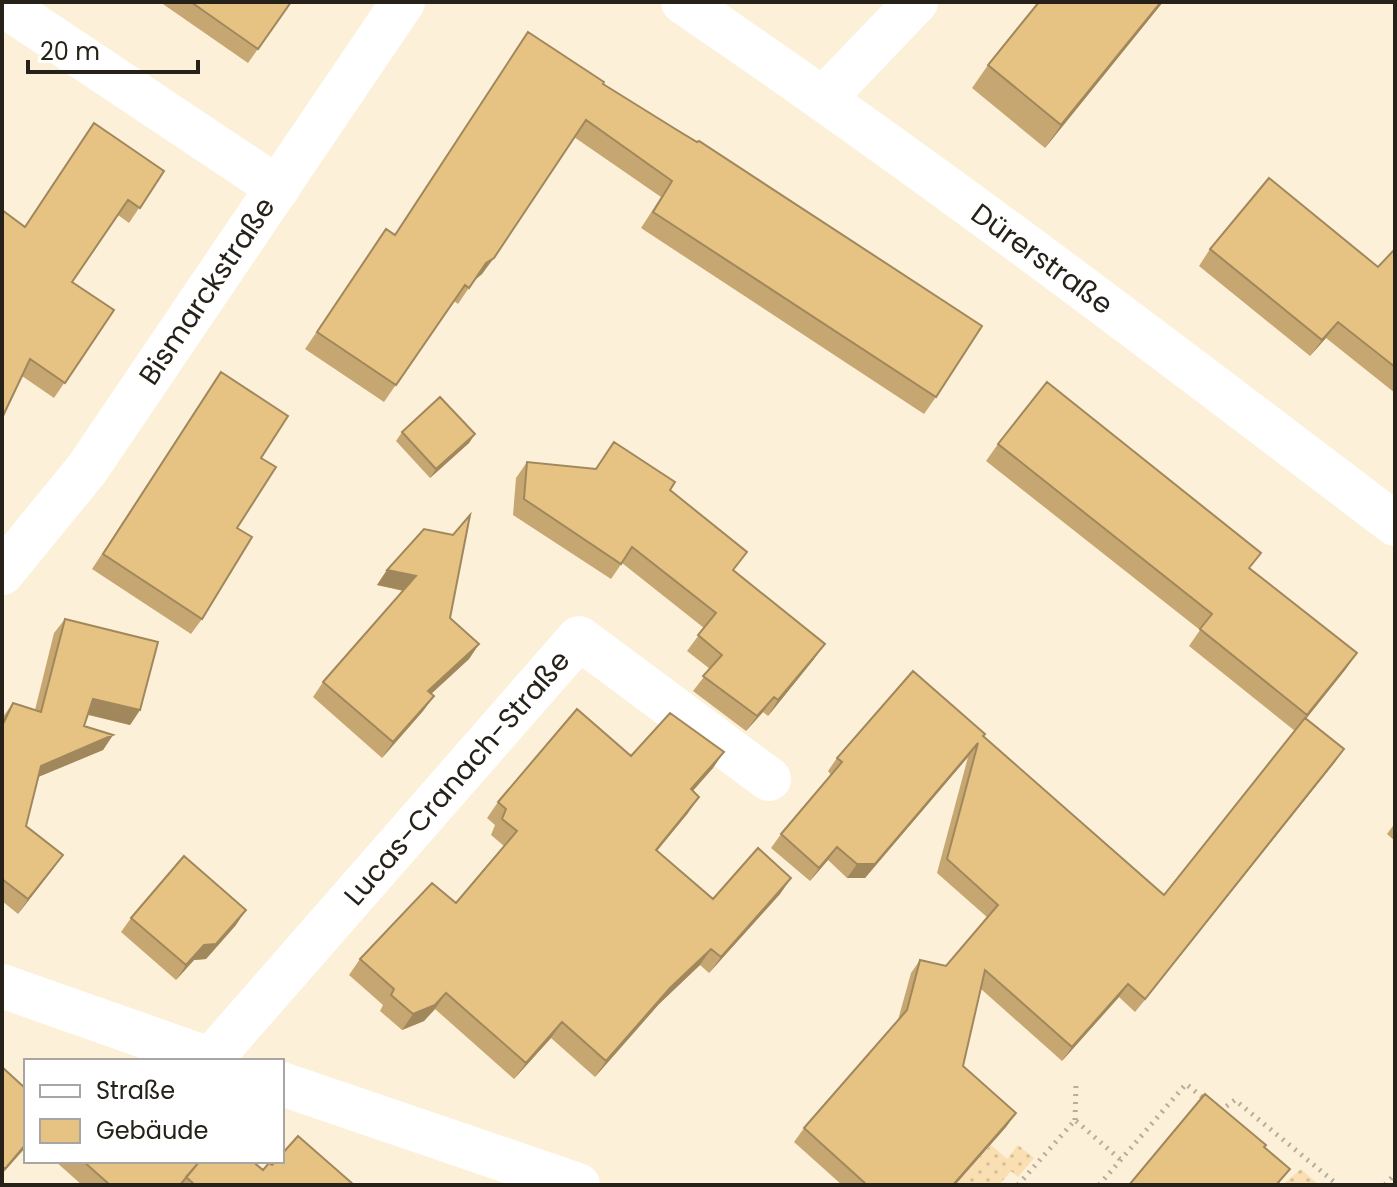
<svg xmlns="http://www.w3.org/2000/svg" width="1397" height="1187" font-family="Poppins,sans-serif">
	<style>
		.grass { fill: url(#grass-dots) }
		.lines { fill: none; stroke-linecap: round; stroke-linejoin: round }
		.path { stroke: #b7ad9a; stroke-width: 5; stroke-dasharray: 2 6; stroke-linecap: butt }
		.minor { stroke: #fff; stroke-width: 44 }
		.wall { fill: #c6a771 }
		.shaded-wall { fill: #a1885c }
		.building { fill: #e6c283; stroke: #a1885c; stroke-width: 2 }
		.labels { text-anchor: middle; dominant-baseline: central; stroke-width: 6; stroke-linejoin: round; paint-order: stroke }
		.street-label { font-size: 28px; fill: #262119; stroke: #fff }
	</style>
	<defs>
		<pattern id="grass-dots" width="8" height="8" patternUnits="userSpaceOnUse" patternTransform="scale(2)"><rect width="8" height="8" fill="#f9dfb2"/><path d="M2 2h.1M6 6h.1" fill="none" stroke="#d5bf98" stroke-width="1.8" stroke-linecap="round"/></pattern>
	</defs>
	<rect width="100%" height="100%" fill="#fdf0d9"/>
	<path class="grass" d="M991,1145L1007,1159L1018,1145L1034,1158L1018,1177L1011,1171L999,1185H955Z
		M1301,1169L1319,1185H1282Z"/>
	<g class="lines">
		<path class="path" d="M1220,1111L1235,1100L1338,1185
			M1075,1120L1076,1084
			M1018,1185L1075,1120L1121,1160
			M1099,1185L1186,1084L1206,1100
			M1385,1185L1395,1174"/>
		<path class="minor" d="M683,2C926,167 1161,346 1395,524
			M2,4L278,188
			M824,98L916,2
			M2,573L87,469L403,2
			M2,986L215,1061
			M210,1060L579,638L769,779
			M282,1084L578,1185"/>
	</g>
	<path class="wall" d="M160,2H291L248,63Z
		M1039,2H1163L1045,148L972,88L988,65Z
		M603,84L936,397L924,414L641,228L661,197L574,137L482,274L475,279L458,304L454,301L384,402L305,349L386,229L394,234Z
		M164,171L129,223L118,215L72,282L114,310L54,398L22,376L25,227Z
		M1210,249L1378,267L1395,251V393L1326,338L1310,356L1199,266Z
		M221,372L261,458L237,528L202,619L191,634L92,569Z
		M402,432L475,434L469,443L430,478L396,441Z
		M998,444L1250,569L1357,653L1345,670L1306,719L1335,762L1135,1012L1119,997L1062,1061L981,989L963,1066L1016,1113L1006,1127L955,1185H842L794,1142L804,1128L898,1020L911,973L920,960L946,966L988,918L937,873L968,757L865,878H847L828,860L810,881L771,848L781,834L831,775L828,771L837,758L984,736L1164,895L1295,731L1189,646L1200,630L986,461Z
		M527,462L670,490L734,571L814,659L768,716L763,712L746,731L693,691L710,669L687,651L704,628L622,563L611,579L513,515L516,478Z
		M387,570L450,618L479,644L469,659L431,694L434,696L423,711L382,758L313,697L323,682L403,591L377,585Z
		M65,619L140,710L130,725L88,715L84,726L113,735L103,750L38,777L26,826L63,855L18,914L2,901V718L13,703L35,710L54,633Z
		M631,756L713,768L693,791L688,813L657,851L713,899L791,878L780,894L709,973L700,965L659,1004L595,1077L551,1038L514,1079L435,1009L424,1021L402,1030L380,1011L383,1005L349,975L360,959L456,903L504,846L491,835L495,825L487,818L498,802Z
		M1395,823V841L1387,834Z
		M131,918L236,925L206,959L194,960L176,980L121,932Z
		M55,1161H252L263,1170L272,1165L354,1185H82Z"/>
	<path class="shaded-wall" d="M1161,2H1163L1045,148L1061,125Z
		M494,258L482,274L475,280L486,263Z
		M1338,322L1326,338L1310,356L1322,340Z
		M475,434L469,443L430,478L436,469Z
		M387,570L416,576L406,591L377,585Z
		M479,644L469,659L418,706L428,691Z
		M825,644L814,659L768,716L778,700Z
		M1357,653L1345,670L1296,731L1307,715Z
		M434,696L423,711L382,758L393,742Z
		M774,697L763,712L746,731L757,716Z
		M93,699L140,710L130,725L82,713Z
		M113,735L103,750L31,780L41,766Z
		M978,743L968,757L865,878H847L857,864Z
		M1344,749L1335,762L1135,1012L1145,999Z
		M724,752L713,768L680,805L691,789Z
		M699,797L688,813L644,866L656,850Z
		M837,847L828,860L810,881L819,868Z
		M63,855L53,869L18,914L28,899Z
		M791,878L780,894L709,973L721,957Z
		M246,910L236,925L206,959L194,960L176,980L186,965L204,945Z
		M711,949L700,965L659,1004L595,1077L606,1061L670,988Z
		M1128,984L1119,997L1062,1061L1072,1047Z
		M446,993L435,1009L424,1021L402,1030L413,1014Z
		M562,1022L551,1038L514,1079L526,1063Z
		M1016,1113L1006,1127L955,1185H953Z
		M26,1144V1147L2,1174L5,1169Z"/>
	<path class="building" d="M191,2H291L258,49Z
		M1039,2H1161L1061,125L988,65Z
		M528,32L604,82L603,84L677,130L697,142L699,141L982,326L936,397L653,212L672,181L586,120L494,258L486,263L469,288L465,285L396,385L317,332L386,229L395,235Z
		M94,123L164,171L140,208L128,200L72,282L114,310L65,383L30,359L2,418V210L25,227Z
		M1269,178L1378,267L1394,250L1395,251V367L1338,322L1322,340L1210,249Z
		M221,372L288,416L261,458L276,467L237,528L252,537L202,619L103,554Z
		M1047,382L1261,553L1249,568L1357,653L1307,715L1200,629L1212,614L998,444Z
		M440,397L475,434L436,469L402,432Z
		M614,442L675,482L670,490L747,552L733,570L825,644L778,700L774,697L757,716L703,676L722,655L698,635L716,613L632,547L621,564L524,499L527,462L596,469Z
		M470,515L450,618L479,644L428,691L434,696L393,742L323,682L416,576L387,570L424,529L453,535Z
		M65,619L158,642L140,710L93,699L84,726L113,735L41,766L26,826L63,855L28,899L2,879V726L13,703L41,712Z
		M913,671L985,734L983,736L1164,895L1305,718L1344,749L1145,999L1128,984L1072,1047L985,970L963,1066L1016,1113L953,1185H867L804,1128L907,1010L920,960L946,966L998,905L947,859L978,743L875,864H857L837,847L819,868L781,834L842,762L837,758Z
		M577,709L631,756L670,713L724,752L691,789L699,797L656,850L713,899L758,848L791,878L721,957L711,949L670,988L606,1061L562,1022L526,1063L446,993L435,1005L413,1014L391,995L394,989L360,959L432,883L456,903L517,831L502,819L506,809L498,802Z
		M184,856L246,910L216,944L204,945L186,965L131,918Z
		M2,1067L26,1089V1144L5,1169L2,1166Z
		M1205,1094L1266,1145L1264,1147L1290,1169L1276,1185H1129Z
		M298,1136L354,1185H195L186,1177L200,1161H252L263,1170L269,1163L272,1165L276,1161H282V1154Z
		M83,1161H200L180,1185H110Z"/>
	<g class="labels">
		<g class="street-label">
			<text transform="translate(1042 259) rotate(36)">Dürerstraße</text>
			<text transform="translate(207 291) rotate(-56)">Bismarckstraße</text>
			<text transform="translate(457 778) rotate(-49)">Lucas-Cranach-Straße</text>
		</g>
	</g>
	<rect width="1397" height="1187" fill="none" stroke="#262119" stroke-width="8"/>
	<rect x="24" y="1059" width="260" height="104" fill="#ffffff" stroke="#a8a6a3" stroke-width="2"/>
	<rect x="40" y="1085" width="40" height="12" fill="#ffffff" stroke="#a8a6a3" stroke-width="2"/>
	<text x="96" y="1099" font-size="24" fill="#262119">Straße</text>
	<rect x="40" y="1119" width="40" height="24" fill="#e6c283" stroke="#a8a6a3" stroke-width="2"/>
	<text x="96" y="1139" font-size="24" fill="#262119">Gebäude</text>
	<path d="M28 60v12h170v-12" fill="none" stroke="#262119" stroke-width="4"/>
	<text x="40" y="60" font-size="24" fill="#262119" stroke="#ffffff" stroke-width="6" paint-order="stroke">20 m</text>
</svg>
